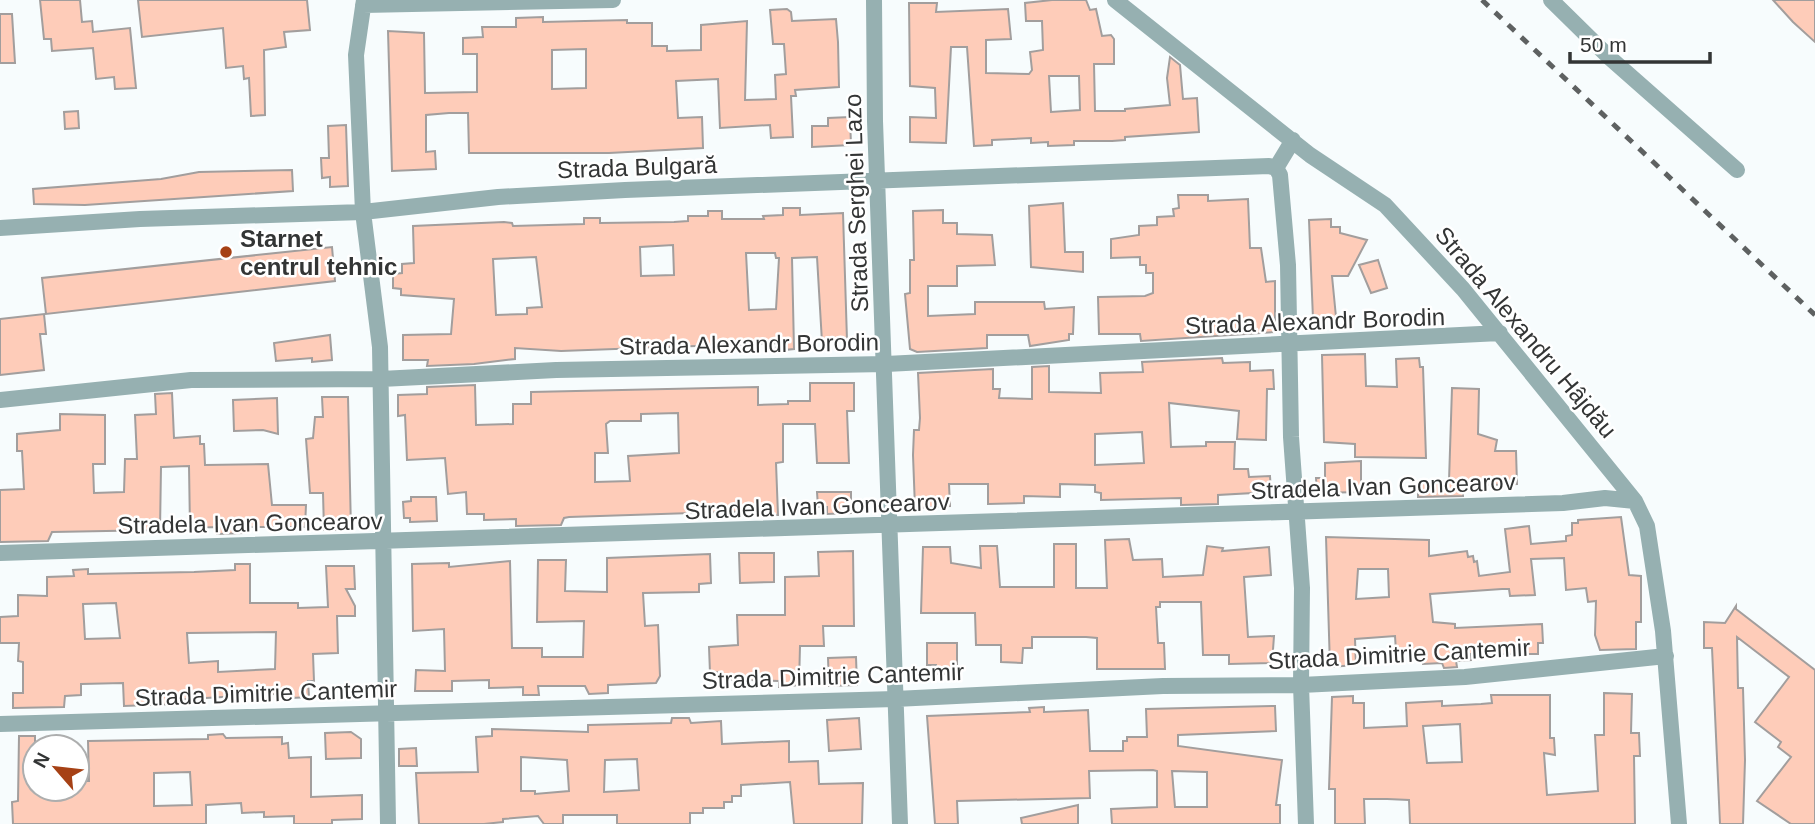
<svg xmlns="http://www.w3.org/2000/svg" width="1815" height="824" font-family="Arial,sans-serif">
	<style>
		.building { fill: #feccb9; stroke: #a29e9d; stroke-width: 2; fill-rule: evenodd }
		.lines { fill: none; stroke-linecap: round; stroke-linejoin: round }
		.minor { stroke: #96b0b1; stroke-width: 16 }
		.rail { stroke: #5e6161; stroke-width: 5; stroke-dasharray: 9 9; stroke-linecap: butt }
		.poi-dot { fill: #a64115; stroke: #fff; stroke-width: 2.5 }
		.labels { text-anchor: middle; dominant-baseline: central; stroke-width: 5; stroke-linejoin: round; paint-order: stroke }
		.street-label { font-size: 24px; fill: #333535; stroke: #fff }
		.poi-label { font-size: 24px; font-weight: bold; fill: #333535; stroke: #fff; text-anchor: start }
	</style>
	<rect width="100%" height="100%" fill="#f7fcfd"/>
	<path class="building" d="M40,0H80L82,22L92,21L93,32L130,28L136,88L115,89L114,77L96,79L93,48L52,51L51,39H44Z
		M138,0H307L310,30L284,32L286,47L264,50L265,115L251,116L249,78L244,79L243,66L226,68L223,28L142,37Z
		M1052,0H1086L1090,10L1096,9L1102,36L1111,35L1114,39V64H1094L1095,111H1125V109L1170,105L1167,78L1170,57L1180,65L1183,99L1197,98L1199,132L1125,137V140L1112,141H1074V145L1048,146V142L1031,143V138L992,140V145L974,146L967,47H951L946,143L910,142V117L936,118L935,88L910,86L909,3H937L936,12L1008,9L1011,39L986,40V73L1029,74L1032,70L1030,52L1043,50L1042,21H1026L1025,3ZM1049,76H1079L1080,110L1051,112Z
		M1773,0H1815V42L1793,22Z
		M787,9L791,12L792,21L836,19L838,42L839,87L795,90L796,96H791L793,137L771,138L770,125L720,128L718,79L676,81L678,118L702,117L703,148L609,153H469L468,113H449L426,115V152L435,151L436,169L392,171L388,31L424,33L425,93L477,92V54H463V38L483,37L482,27H516V18L543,17V22L627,20V23H652V46H667V51L701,50V25L747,21L745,100L776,99L775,75L786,74L784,44H773L770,10ZM586,49V88L552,89V50Z
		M0,14H12L15,63H0Z
		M78,111L79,128L65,129L64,112Z
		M850,117L851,145L812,147V126H828V118Z
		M346,125L348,186L330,187V177L322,178L321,158H329L328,126Z
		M292,170L293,191L85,205L34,204L33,189L161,179L199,172Z
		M1178,195H1208V201L1248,199L1250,248H1261L1266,282L1275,281V332L1141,341L1140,334H1099L1098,297L1145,296L1153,293V273H1146V265H1140V257L1111,258V239L1139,235V226L1157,225V217L1174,216L1173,209L1179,208Z
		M1063,203L1065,252H1083V272L1031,267L1029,206Z
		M783,208H800V215L843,213L847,340L822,342L817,257L792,258L794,349L774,351L779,343L561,351L515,348V359L474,364L427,366L428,360H403V335L451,334L454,299L401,295V289L393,288V274L402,273V264L414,263L413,226L504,222L512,223L513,226L584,224V218H600V223L674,222L688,221V216H708V211H722V219H764L763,216L783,215ZM673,245L674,275L641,276L640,247ZM746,253H775L776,258H779L776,309L749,310ZM536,257L542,307L527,308V314L496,315L493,259Z
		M943,210V223H957V234L992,235L995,265L957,266V286H928V316L975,314V302H1044L1045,309L1074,307L1073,334H1069V340L1030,346L1028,335H987V348L917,352L910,349L905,294L910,293V260H914L913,211Z
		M1331,219V227H1340V233L1367,240L1348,276H1332L1336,317L1313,319L1309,220Z
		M332,247L335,281L46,314L42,278Z
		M1378,260L1387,288L1371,293L1359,265Z
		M44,314L46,334H40L44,370L0,375V319Z
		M330,335L332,360L312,362V358L276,361L274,343Z
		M1365,354L1366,386L1397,387L1396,359L1419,358L1420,367H1423L1426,458L1355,457V444L1324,442L1322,355Z
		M1222,358L1223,363L1250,362V371L1273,370L1274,389H1267L1266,440L1237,439L1239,411L1169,403L1171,447L1206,446V442H1235L1234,469H1248L1249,477L1270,476L1271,492L1218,495V504L1181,505V498L1101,500V493L1095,492V485L1060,484V497L1024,496V503L988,504V484H949L950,506L915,508L913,455L914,430H919L920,418L918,373L993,369V389H1000L999,398L1032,399V367L1049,366V392L1101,393L1100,373L1143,372L1142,362ZM1142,432L1144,463L1095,465V434Z
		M810,383H854V411H847L849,463H817L815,424H783V462L776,463L778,515H753V511L569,517L564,518L561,525L516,526V519L484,520V514H467L466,492L448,494L445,458L407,460L405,415L398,416V395L427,394V387L475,385L476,425L513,424V404H531V392L758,387V405L788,404V401H810ZM678,413L679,453L628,456L630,481L595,482V453H608L606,424L610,421H641V414Z
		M1452,388L1479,389L1478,434L1497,440L1495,451H1516L1517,484L1463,486V496L1418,497V482L1449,481Z
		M172,393L174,438L200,436V444H204L205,465L268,464L272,505H306L305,527H244L243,533L217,534V527L190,528L189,466L161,467L160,530L52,532L48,541L0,542V490L24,489L22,451H17V434L60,430V414L105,415V464H93L94,493L124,492L125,459H137L135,415L156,414L155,394Z
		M322,397H348L351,530H324L323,493H310L306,439L313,438L315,417H323Z
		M277,398L278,434L263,430L234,431L233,400Z
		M1361,461V492L1317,493L1316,478H1325V463Z
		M817,492H851V513L827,514V507H818Z
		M411,497H436L437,521L410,522V518H404L403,502L411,501Z
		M1621,517L1629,575L1641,576V622H1636V649L1600,650L1595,635L1596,601L1588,602L1586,588L1566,590L1564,558L1531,559L1535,595L1510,596L1509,589H1502L1430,594L1433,622L1455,624V628L1542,624L1543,643H1538V654H1471V660L1456,661L1457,667L1444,668L1442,663L1423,664L1422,657L1409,658V650L1396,651L1395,636L1355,639L1356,665L1330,667L1326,537L1429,540V556L1467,551L1468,557L1473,556L1474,562L1477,561L1479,576L1510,572L1505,529L1529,526L1531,544L1566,541V536L1572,535V523H1578V520ZM1358,569H1388L1389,597L1356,599Z
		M1129,539L1133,560L1162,559L1163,577L1203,575L1207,546L1223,548L1222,551L1269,547L1271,575L1244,577L1248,637L1274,636L1272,663L1229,664V655H1203L1201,602H1160V607H1156L1158,643H1164L1165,669H1097V638L1086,637H1032V648H1023L1022,663L1001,662V645H976L975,613H921L923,547H950L951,563L981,568L980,546H997L1000,587H1054V544H1076V588H1107L1105,540Z
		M853,551L854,626H823L824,646H800L799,685L779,687V681L720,679L719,672L710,673L709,647L738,645L737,615H785V577L819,576L818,552Z
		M739,553H774V582L740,583Z
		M710,554L711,583L699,584V592L643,593L645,626L658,625L660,676L656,683L608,685V693L589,694L585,686H538L539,695H523V687L489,688V680L452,681V691H415L416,670L445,671L444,629L413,631L412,564L449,563V567L510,561L512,648H542V657H583L584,621L537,622L538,560H566L565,591L607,592V558Z
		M235,564H250V603H298V608L328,607L326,566H354L355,589H346L355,606V616H337L338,653L313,654L314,681H308L309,697L292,698V693L173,700L174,704L124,706L123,683L81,684V695L65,696L64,707L13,708V693H23V662L18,661L19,643H0V617L18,616V595L47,596V577L74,576L73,570L88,569V574L194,572L235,570ZM116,603L120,638L85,639L83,604ZM276,632L275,669L218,672V661L189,663L187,633Z
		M1736,606V609L1815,670V824H1791L1757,801L1791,757L1778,747L1781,742L1755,722L1789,677L1737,637L1738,688H1743L1745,760L1743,824H1720L1712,648H1704V622L1725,623Z
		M927,643H957V674H936V665H927Z
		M856,657L857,685L829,686L828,658Z
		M1604,693L1632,694L1631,733H1639L1640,756H1634L1635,824H1410L1409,800L1387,799H1364L1365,824H1335V789H1329L1332,697L1353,696V703H1364V728L1407,726L1406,703L1442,701V706L1481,704L1492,703L1491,695H1550V738H1554L1555,755L1544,753L1547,795L1598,791L1595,735H1604ZM1460,724L1462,762L1427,763L1423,726Z
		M1275,706L1276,731L1178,735V746L1282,760L1276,805H1280V824H1112L1111,809L1157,807V771L1153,770L1089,771L1090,798L957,801L958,824H935L927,716L1030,712L1029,708L1044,707V712L1088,710L1090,751H1123V741H1127V737H1147L1146,709ZM1172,771L1207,772V807H1175Z
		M672,718H689L691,723L721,721L722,744L789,741V762L818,761L819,784L863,783L862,824H794L790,782L741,785V796H732V802H724V808H703V813H690V824H617V815H563V824H544L538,816L503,819V822L484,824H419L416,773L478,772L476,737L492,736V729L588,732V725L671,723ZM521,757L567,760L569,791L535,794V791H521ZM637,759L639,790L604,792L605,760Z
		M859,718L861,749L829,751L827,720Z
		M351,732L361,739V758L326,759L325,733Z
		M223,734L226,738L282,737V744L288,743L289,758L311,757V797L362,795V819L332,820V824H294V816L264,817V812L242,813L241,803L206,805V824H13L12,802L18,801L19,736H35V789H77V781H89L88,741L208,739V735ZM190,772L192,805L154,806V773Z
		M416,748L417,766H399V749Z
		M1078,805V824H1022L1021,818Z"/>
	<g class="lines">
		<path class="minor" d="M364,0L356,55L363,212L380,347L388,824
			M874,0L875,121L900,824
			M1115,0L1310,155L1385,205L1463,289L1635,501L1647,526L1663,631L1679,824
			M1551,0L1610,58L1737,170
			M363,5L613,0
			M1293,140L1276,168L1280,175L1288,265L1291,437L1302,588L1301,685L1306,824
			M0,228L140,219L363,212L498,197L625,190L1269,166L1276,168
			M0,400L191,380L381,379L556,370L886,364L1500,333
			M0,553L1563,503L1605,498L1635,501
			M0,724L895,699L1163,686L1301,685L1465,677L1666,656"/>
		<path class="rail" d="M1482,0L1815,315"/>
	</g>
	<circle class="poi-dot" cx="226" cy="252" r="7"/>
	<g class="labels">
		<g class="street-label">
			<text transform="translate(637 167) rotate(-2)">Strada Bulgară</text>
			<text transform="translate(856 203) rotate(-92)">Strada Serghei Lazo</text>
			<text transform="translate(1315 321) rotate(-2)">Strada Alexandr Borodin</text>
			<text transform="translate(1526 332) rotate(50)">Strada Alexandru Hâjdău</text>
			<text transform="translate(749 344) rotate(-1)">Strada Alexandr Borodin</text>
			<text transform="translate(1383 486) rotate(-2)">Stradela Ivan Goncearov</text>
			<text transform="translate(817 506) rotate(-2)">Stradela Ivan Goncearov</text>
			<text transform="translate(250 523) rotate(-1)">Stradela Ivan Goncearov</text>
			<text transform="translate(1399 654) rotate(-3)">Strada Dimitrie Cantemir</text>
			<text transform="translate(833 676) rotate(-2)">Strada Dimitrie Cantemir</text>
			<text transform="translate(266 693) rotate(-2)">Strada Dimitrie Cantemir</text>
		</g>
		<g class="poi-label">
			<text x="240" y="238">Starnet<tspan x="240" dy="28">centrul tehnic</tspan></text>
		</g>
	</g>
	<g transform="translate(56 768) rotate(298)"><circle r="33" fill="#ffffff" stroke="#adaeae" stroke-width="2"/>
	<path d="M0-5L12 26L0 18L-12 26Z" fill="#a64115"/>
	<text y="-10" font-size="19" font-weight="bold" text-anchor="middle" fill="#333535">N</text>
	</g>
	<path d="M1570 52v10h140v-10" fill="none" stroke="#333535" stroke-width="3.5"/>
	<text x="1580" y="52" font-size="21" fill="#333535" stroke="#ffffff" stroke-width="5" paint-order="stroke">50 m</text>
</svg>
